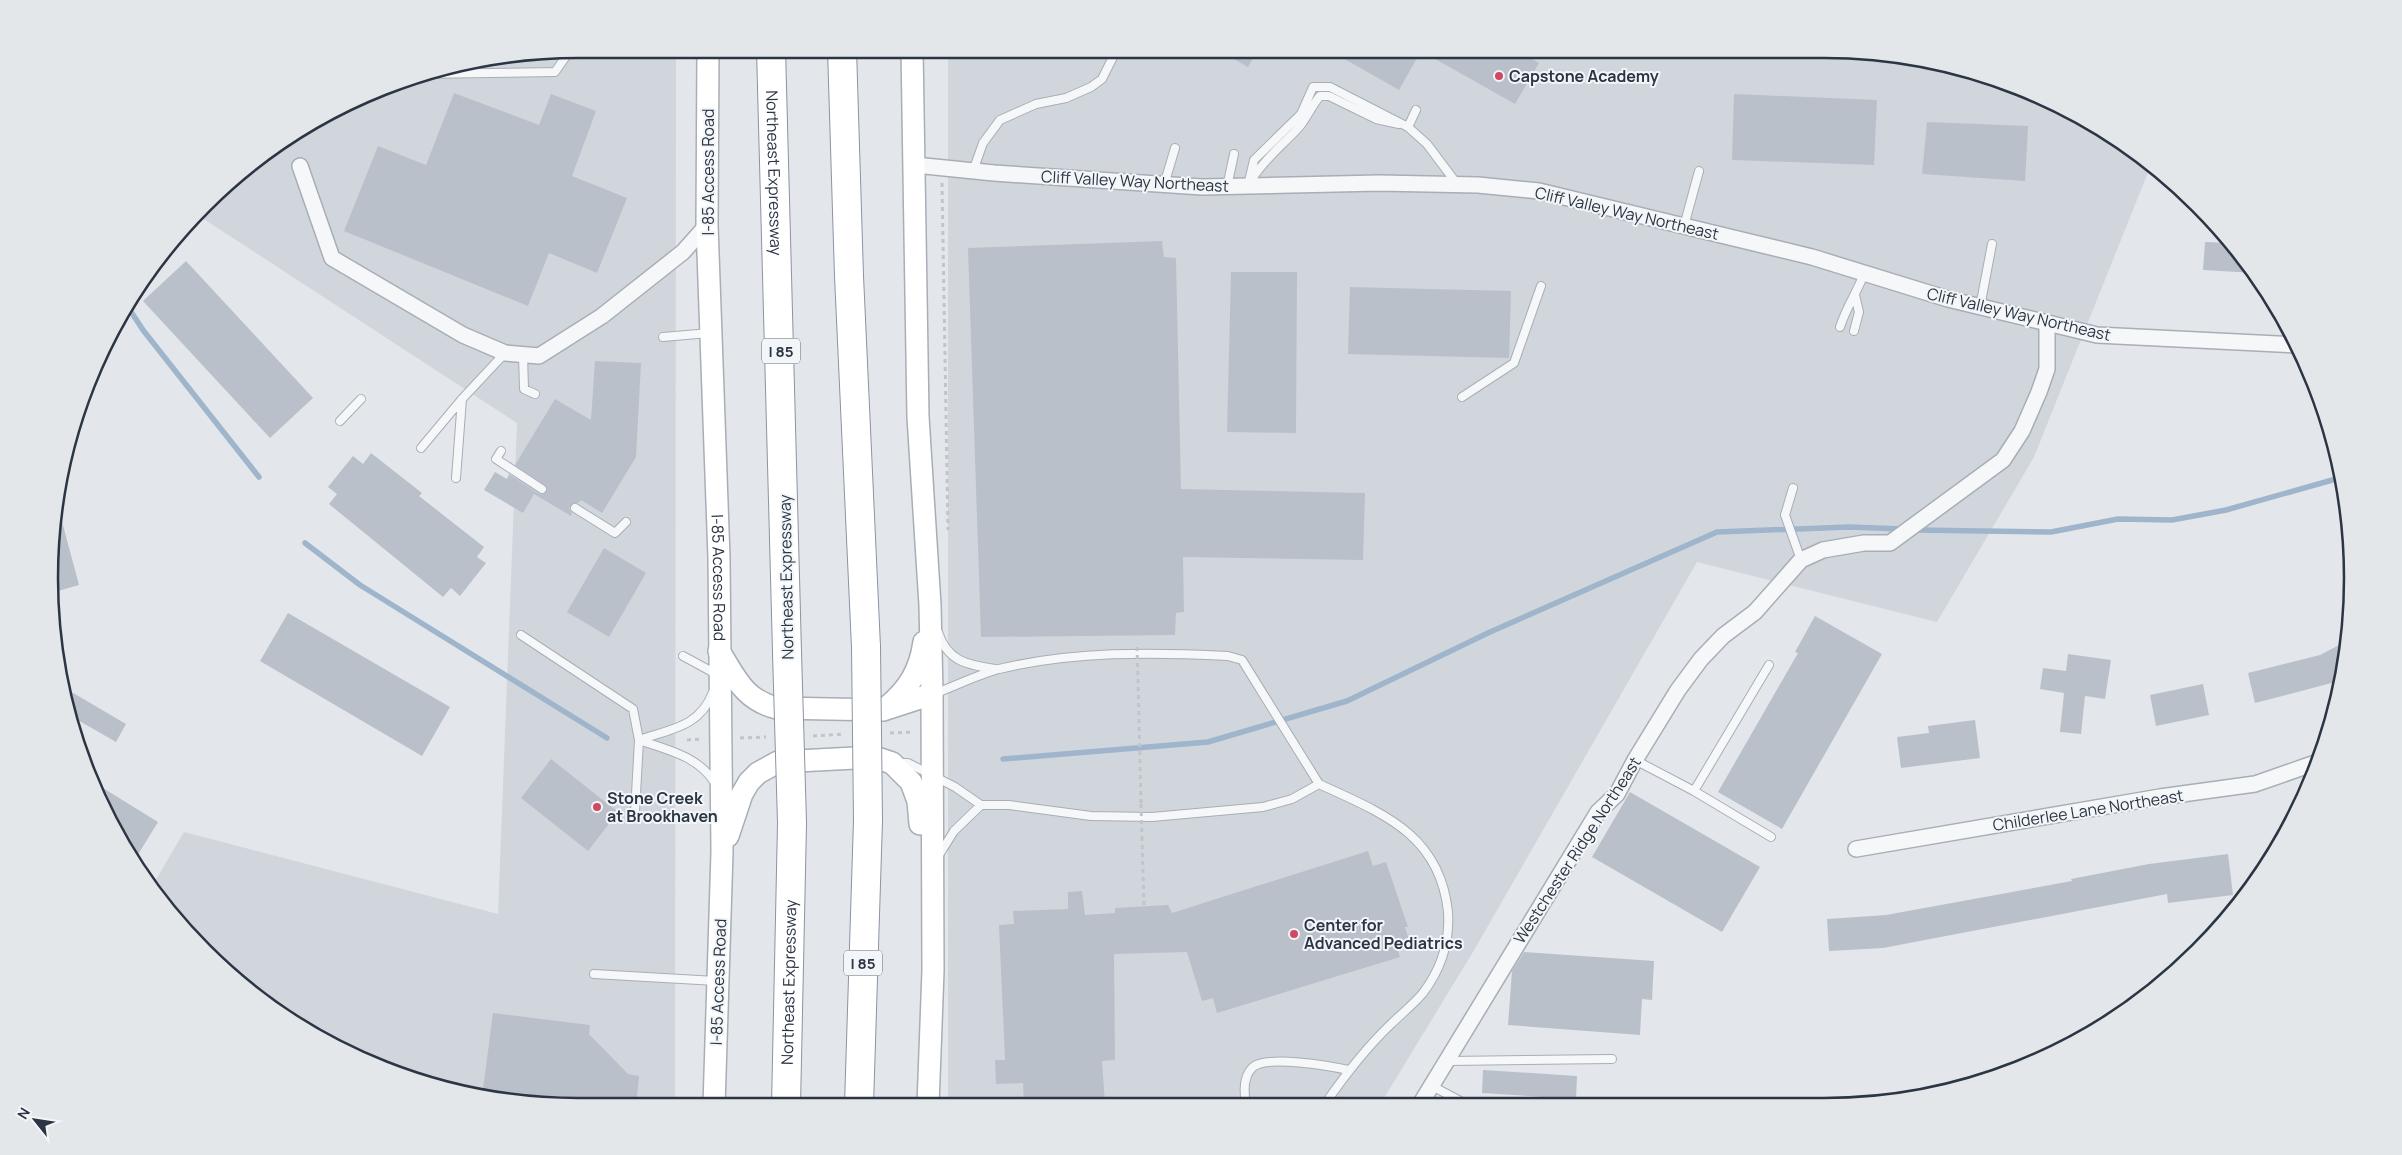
<svg xmlns="http://www.w3.org/2000/svg" width="2402" height="1155" font-family="Manrope,sans-serif">
	<style>
		.built { fill: #d1d6dd }
		.lines { fill: none; stroke-linecap: round; stroke-linejoin: round }
		.stream { stroke: #9eb5cb; stroke-width: 5.5 }
		.building { fill: #bac0c9 }
		.lane-casing { stroke: #a8aeb6; stroke-width: 10 }
		.street-casing { stroke: #a8aeb6; stroke-width: 18 }
		.secondary-casing { stroke: #a8aeb6; stroke-width: 24 }
		.highway-casing { stroke: #8a94a2; stroke-width: 30 }
		.path { stroke: #c1c5ca; stroke-width: 3; stroke-dasharray: 4 4; stroke-linecap: butt }
		.lane { stroke: #f6f7f9; stroke-width: 8 }
		.street { stroke: #f6f7f9; stroke-width: 15 }
		.secondary { stroke: #fff; stroke-width: 21 }
		.highway { stroke: #fff; stroke-width: 28 }
		.highway-bridge-casing { stroke: #8a94a2; stroke-width: 30; stroke-linecap: butt }
		.path-bridge { stroke: #c1c5ca; stroke-width: 3; stroke-dasharray: 4 4; stroke-linecap: butt }
		.highway-bridge { stroke: #fff; stroke-width: 28 }
		.poi-dot { fill: #d04961; stroke: #f3f6f8; stroke-width: 2 }
		.labels { text-anchor: middle; dominant-baseline: central; stroke-width: 4; stroke-linejoin: round; paint-order: stroke }
		.shield { fill: #f3f6f8; stroke: #676f7a; stroke-width: 1 }
		.shield-label { font-size: 15px; font-weight: bold; fill: #2b3544 }
		.poi-label { font-size: 16px; font-weight: bold; fill: #2b3544; stroke: #f3f6f8; text-anchor: start }
		.street-label { font-size: 16px; fill: #2b3544; stroke: #f3f6f8 }
		.rim { fill: none; stroke: #2b3544; stroke-width: 2.5 }
	</style>
	<rect width="100%" height="100%" fill="#e3e7eb"/>
	<path class="built" d="M577,49H676L675,1106H577L474,1096L375,1066L283,1017L204,952L158,899L151,888L184,832L498,914L517,423L196,214L255,158L313,119L407,77L475,59Z
		M948,49H1758L1827,53L1957,68L2027,89L2118,138L2151,165L2034,457L1937,622L1697,562L1473,952L1381,1103L948,1105Z"/>
	<g class="lines">
		<path class="stream" d="M126,304L143,330L259,477
			M1915,530L2051,532L2118,519L2172,520L2226,510L2343,477
			M305,543L360,585L607,738
			M1003,759L1208,742L1347,701L1490,632L1717,532L1849,527L1903,529"/>
	</g>
	<path class="building" d="M1216,49H1258L1248,67Z
		M1327,49H1515L1539,63L1515,104L1421,51L1399,90Z
		M454,93L539,125L551,94L596,111L572,176L627,198L597,273L549,253L528,306L344,231L378,146L426,165Z
		M1734,94L1877,100L1874,165L1732,160Z
		M1927,122L2028,126L2025,181L1922,174Z
		M1162,241L1164,257L1176,258L1181,489L1365,493L1363,560L1183,557L1184,612L1176,613L1175,635L981,637L968,248Z
		M2205,242L2231,243L2255,273L2203,270Z
		M186,261L313,398L270,438L143,301Z
		M1231,272H1297L1296,433L1227,432Z
		M1350,287L1511,291L1509,358L1348,354Z
		M595,361L641,363L636,457L602,513L581,500L578,503L571,505L569,508L572,513L571,516L534,494L523,513L484,490L495,472L507,479L509,474L539,494L546,492L545,485L515,465L555,399L591,420Z
		M371,453L422,493L419,496L484,547L477,557L486,563L460,596L451,588L443,597L329,504L337,494L328,487L353,456L363,464Z
		M56,499L79,585L58,591L51,564L50,543Z
		M604,548L646,573L609,637L567,612Z
		M288,613L450,707L422,756L260,661Z
		M1815,616L1882,654L1782,829L1718,792L1798,653L1795,652Z
		M2347,641L2343,680L2255,703L2248,673L2320,655Z
		M2068,654L2111,660L2105,699L2085,696L2081,734L2060,732L2064,693L2040,689L2043,668L2066,671Z
		M2203,684L2209,715L2156,726L2150,695Z
		M63,687L126,724L116,742L69,715Z
		M1975,720L1980,758L1901,768L1897,737L1929,733L1928,726Z
		M551,759L618,812L588,851L521,798Z
		M90,780L158,822L134,861L103,812Z
		M1630,792L1760,867L1722,932L1592,857Z
		M1368,851L1373,866L1386,862L1408,927H1405L1409,940L1396,945L1400,957L1217,1013L1213,998L1202,1001L1187,952L1114,954L1115,1060L1102,1061L1105,1104L1024,1105L1023,1083L996,1084L995,1060H1005L999,925L1014,924L1013,911L1068,909V892L1082,891L1085,915L1115,913V908L1168,905L1172,913Z
		M2228,854L2233,895L2168,903L2167,894L1883,948L1829,951L1827,919L1886,915L2072,881L2071,879L2149,864Z
		M1524,952L1654,961L1652,1000L1642,999L1640,1035L1508,1025L1512,971Z
		M493,1013L590,1025L589,1034L628,1074L639,1076L636,1106H577L482,1097Z
		M1483,1070L1577,1076L1576,1099L1482,1093Z"/>
	<g class="lines">
		<g class="lane-casing">
			<path id="lane" d="M419,74L555,72L571,49
				M1408,127L1416,110
				M973,171L983,143L1000,120L1036,104L1066,98L1091,87L1102,79L1117,49
				M1252,179C1266,157 1283,145 1300,126C1308,116 1312,105 1320,96H1329L1376,119L1399,124
				M1164,185L1175,148
				M1248,186L1254,160L1301,114L1313,87H1330L1408,127L1427,144L1457,184
				M1227,187L1234,154
				M1684,226L1699,171
				M1980,307L1992,244
				M1840,327C1846,308 1857,292 1864,274
				M1854,331L1859,312L1855,295
				M663,337L709,333
				M523,355L524,389L535,394
				M1462,397L1514,363L1541,286
				M340,421L361,399
				M421,448L462,399L505,353
				M501,451L496,459L542,489
				M456,478L462,399
				M1793,488L1785,515L1801,560
				M575,508L615,533L626,522
				M938,632C947,661 967,665 995,669
				M521,635L633,709L639,740L635,812
				M683,656L718,675
				M934,694C955,686 977,675 999,669C1073,651 1152,652 1228,656L1242,660L1319,784
				M639,740C671,729 700,727 713,692
				M639,740C668,750 698,756 715,783
				M1635,760L1694,791L1771,837
				M899,763H908L955,787L981,805H1009L1091,816L1152,817L1263,807L1292,799L1319,784C1382,813 1440,834 1448,912C1450,942 1441,969 1423,993C1413,1005 1401,1014 1390,1025C1365,1049 1345,1075 1325,1104
				M1694,791L1769,665
				M939,855L954,831L981,805
				M594,974L716,981
				M1449,1061L1612,1059
				M1432,1086L1464,1103
				M1246,1104C1244,1093 1243,1076 1253,1067C1267,1055 1330,1066 1348,1070"/>
		</g>
		<g class="street-casing">
			<path id="street" d="M915,165L994,173L1202,187L1379,183L1478,185L1539,191L1812,257L1948,299L2097,335L2297,345
				M300,166L332,258L463,335L505,353L539,356L602,316L683,252L707,225
				M1856,849L2160,797L2255,784L2318,762
				M1421,1103L1598,812L1617,794L1635,760L1678,690L1701,659L1723,636L1755,612L1801,560L1823,550L1864,543H1890L2003,460L2022,431L2039,392L2047,369V323"/>
		</g>
		<g class="secondary-casing">
			<g id="secondary">
				<path id="s1" d="M708,49L707,225L719,558L722,852L714,1106"/>
				<path d="M912,49L918,417L930,605L932,694L933,971L928,1105"/>
				<path d="M719,651C736,678 744,700 777,708L883,710L932,694"/>
				<path d="M887,707C909,689 920,670 924,642"/>
				<path d="M728,836L742,794L749,782L758,773L778,762L874,757L892,763L911,782L918,801L920,824"/>
			</g>
		</g>
		<g class="highway-casing">
			<g id="highway">
				<path id="s2" d="M771,49L787,652"/>
				<path d="M842,49L849,276L866,647"/>
				<path d="M859,1105L868,820"/>
				<path id="s3" d="M786,1106L792,823"/>
			</g>
		</g>
		<path class="path" d="M942,183L948,530
			M1138,679L1141,804
			M890,733L914,732
			M813,736L844,734
			M740,738L766,737
			M687,740L701,739
			M1142,837L1144,906"/>
		<use href="#lane" class="lane"/>
		<use href="#street" class="street"/>
		<use href="#secondary" class="secondary"/>
		<use href="#highway" class="highway"/>
		<g class="highway-bridge-casing">
			<path id="highway-bridge" d="M866,647L868,820
				M787,652L792,823"/>
		</g>
		<path class="path-bridge" d="M1137,647L1138,679
			M1141,804L1142,837"/>
		<use href="#highway-bridge" class="highway-bridge"/>
	</g>
	<g class="poi-dot">
		<circle cx="1499" cy="76" r="5"/>
		<circle cx="597" cy="807" r="5"/>
		<circle cx="1294" cy="934" r="5"/>
	</g>
	<g class="labels">
		<g class="shield">
			<rect x="762" y="338.5" width="38" height="25" rx="4"/>
			<rect x="844" y="950.5" width="38" height="25" rx="4"/>
		</g>
		<g class="shield-label">
			<text x="781" y="351">I 85</text>
			<text x="863" y="963">I 85</text>
		</g>
		<g class="poi-label">
			<text x="1509" y="76">Capstone Academy</text>
			<text x="607" y="798">Stone Creek<tspan x="607" dy="18">at Brookhaven</tspan></text>
			<text x="1304" y="925">Center for<tspan x="1304" dy="18">Advanced Pediatrics</tspan></text>
		</g>
		<g class="street-label">
			<text transform="translate(708 172) rotate(-90)">I-85 Access Road</text>
			<text stroke="none"><textPath href="#s2" startOffset="124">Northeast Expressway</textPath></text>
			<text transform="translate(1135 181) rotate(3)">Cliff Valley Way Northeast</text>
			<text transform="translate(1627 213) rotate(13)">Cliff Valley Way Northeast</text>
			<text transform="translate(2019 314) rotate(13)">Cliff Valley Way Northeast</text>
			<text stroke="none"><textPath href="#s1" startOffset="529">I-85 Access Road</textPath></text>
			<text transform="translate(786 577) rotate(-91)">Northeast Expressway</text>
			<text transform="translate(2088 810) rotate(-9)">Childerlee Lane Northeast</text>
			<text transform="translate(1577 850) rotate(-57)">Westchester Ridge Northeast</text>
			<text transform="translate(718 982) rotate(-88)">I-85 Access Road</text>
			<text stroke="none"><textPath href="#s3" startOffset="124">Northeast Expressway</textPath></text>
		</g>
	</g>
	<path d="M0 0H2402V1155H0ZM578 58H1824A520 520 0 0 1 2344 578V578A520 520 0 0 1 1824 1098H578A520 520 0 0 1 58 578V578A520 520 0 0 1 578 58Z" fill="#e3e7ea" fill-rule="evenodd"/>
	<path class="rim" d="M578 58H1824A520 520 0 0 1 2344 578V578A520 520 0 0 1 1824 1098H578A520 520 0 0 1 58 578V578A520 520 0 0 1 578 58Z"/>
	<g transform="translate(35 1120) rotate(300)" stroke="#f3f6f8" stroke-width="4" paint-order="stroke">
	<path d="M0-4L9 19L0 12L-9 19Z" fill="#2b3544"/>
	<text y="-8" font-size="14" font-weight="bold" text-anchor="middle" fill="#2b3544">N</text>
	</g>
</svg>
